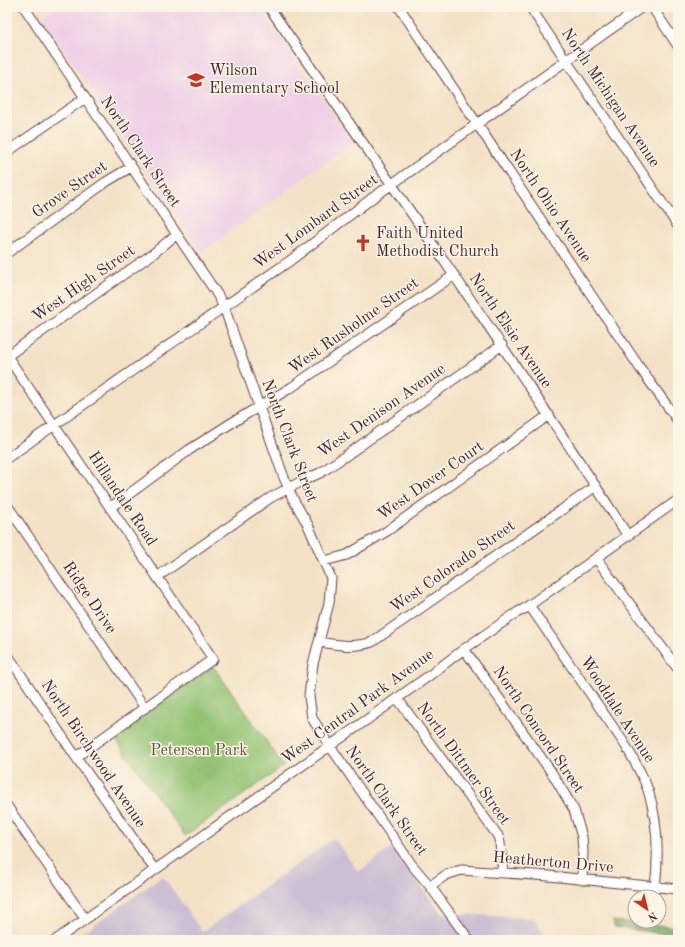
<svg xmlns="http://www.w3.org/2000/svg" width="685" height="947" font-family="'Old Standard TT',serif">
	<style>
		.built { fill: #eed0e7 }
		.industrial { fill: #ccbed3 }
		.green { fill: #92c272; stroke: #6e704e }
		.forest { fill: #75a864; stroke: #606448 }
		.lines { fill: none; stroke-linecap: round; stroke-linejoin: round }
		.stream { stroke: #71aee3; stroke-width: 2 }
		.minor-casing { stroke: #633c42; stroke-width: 11 }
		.minor { stroke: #fff; stroke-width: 9 }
		.labels { text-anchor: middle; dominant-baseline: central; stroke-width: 3; stroke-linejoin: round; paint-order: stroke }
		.poi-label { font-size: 16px; fill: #4a1f2b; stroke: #fcf5e5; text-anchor: start }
		.street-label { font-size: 16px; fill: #4a1f2b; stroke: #fcf5e5 }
		.park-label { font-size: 16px; fill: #605040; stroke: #fcf5e5 }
	</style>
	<rect width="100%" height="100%" fill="#fcf5e5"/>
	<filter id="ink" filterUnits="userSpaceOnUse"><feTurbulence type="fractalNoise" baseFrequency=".025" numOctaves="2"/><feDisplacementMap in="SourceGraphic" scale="8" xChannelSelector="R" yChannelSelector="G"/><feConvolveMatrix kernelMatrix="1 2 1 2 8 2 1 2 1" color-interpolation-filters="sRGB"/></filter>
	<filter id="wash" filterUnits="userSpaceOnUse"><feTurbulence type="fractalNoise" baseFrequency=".012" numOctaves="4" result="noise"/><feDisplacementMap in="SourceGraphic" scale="16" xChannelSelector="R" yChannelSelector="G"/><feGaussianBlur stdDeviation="0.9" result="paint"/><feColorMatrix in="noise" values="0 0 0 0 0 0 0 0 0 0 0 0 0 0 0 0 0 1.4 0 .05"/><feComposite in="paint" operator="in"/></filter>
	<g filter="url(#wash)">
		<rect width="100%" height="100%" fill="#f3e2c5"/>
		<path class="built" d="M55,7H258L353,142L202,252L41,17Z"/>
		<path class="industrial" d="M334,838L358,872L392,848L441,913L534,918L548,940H73L163,876L202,932Z"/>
		<path class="green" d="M213,666L284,766L185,836L114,737Z"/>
		<path class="forest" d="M613,921L678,927V936L614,927Z"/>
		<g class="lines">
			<path class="stream" d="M212,939L213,940"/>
		</g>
	</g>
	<g filter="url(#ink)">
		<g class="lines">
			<g class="minor-casing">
				<path id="minor" d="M24,7L217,294L224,307L283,475L293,499L308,525L331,578L329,603L313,664L309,696L312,718L330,746L412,865L430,886L469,940
					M269,7C390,182 512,357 628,536
					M399,7L640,368L678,421
					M530,7L678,226
					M652,7L678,46
					M7,152L85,98
					M7,253L106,182L131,167
					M7,356L213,659L76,757
					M7,356L154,253L177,234
					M7,458L291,260L371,199L642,7
					M7,505L145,708
					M110,508L189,450L233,422L292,387L454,275
					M596,558L678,669
					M324,561L347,555L387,531L549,415
					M157,577L270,498L304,480L320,473L344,457L502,345
					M529,605L624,743C633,758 642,773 648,790C658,821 659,855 655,888
					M319,642C337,645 354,648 372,642L596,486
					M464,649L552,773L574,810L582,837L583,851L582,880
					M7,654L76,757L155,870
					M397,698L498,836L500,843L503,873
					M7,806L85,919
					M430,886L446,875L461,870L549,876L678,889
					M56,940L430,675L464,649L518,612L524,609L678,500"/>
			</g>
			<use href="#minor" class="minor"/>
		</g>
	</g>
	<defs>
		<g id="school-bare" transform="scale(1.38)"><path d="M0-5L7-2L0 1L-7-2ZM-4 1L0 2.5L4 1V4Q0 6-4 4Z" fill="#c8321e" stroke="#fcf5e5" stroke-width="2.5" paint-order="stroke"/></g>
		<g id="church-bare" transform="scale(1.38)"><path d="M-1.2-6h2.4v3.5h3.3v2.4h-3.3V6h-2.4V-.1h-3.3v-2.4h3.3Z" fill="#c8321e" stroke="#fcf5e5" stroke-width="2.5" paint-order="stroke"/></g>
	</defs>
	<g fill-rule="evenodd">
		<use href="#school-bare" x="196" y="80"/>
		<use href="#church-bare" x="363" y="243"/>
	</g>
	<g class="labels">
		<g class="poi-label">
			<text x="209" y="71">Wilson<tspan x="209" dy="18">Elementary School</tspan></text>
			<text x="376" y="234">Faith United<tspan x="376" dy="18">Methodist Church</tspan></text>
		</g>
		<g class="street-label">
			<text transform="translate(610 98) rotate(56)">North Michigan Avenue</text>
			<text transform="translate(140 152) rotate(56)">North Clark Street</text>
			<text transform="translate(70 190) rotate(-35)">Grove Street</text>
			<text transform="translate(550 206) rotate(56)">North Ohio Avenue</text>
			<text transform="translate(316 222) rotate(-36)">West Lombard Street</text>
			<text transform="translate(84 284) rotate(-35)">West High Street</text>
			<text transform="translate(354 326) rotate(-35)">West Rusholme Street</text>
			<text transform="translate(510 331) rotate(56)">North Elsie Avenue</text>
			<text transform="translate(382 411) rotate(-35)">West Denison Avenue</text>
			<text transform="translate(289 441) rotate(69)">North Clark Street</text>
			<text transform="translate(431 481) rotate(-35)">West Dover Court</text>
			<text transform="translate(122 499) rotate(56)">Hillandale Road</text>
			<text transform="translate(453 567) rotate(-35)">West Colorado Street</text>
			<text transform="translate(89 598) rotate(56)">Ridge Drive</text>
			<text transform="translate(358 707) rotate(-36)">West Central Park Avenue</text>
			<text transform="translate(617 710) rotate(57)">Wooddale Avenue</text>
			<text transform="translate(538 730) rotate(56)">North Concord Street</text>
			<text transform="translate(93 754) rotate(56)">North Birchwood Avenue</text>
			<text transform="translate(463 764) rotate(54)">North Dittmer Street</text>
			<text transform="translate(386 801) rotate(55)">North Clark Street</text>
			<text transform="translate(553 863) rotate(5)">Heatherton Drive</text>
		</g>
		<g class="park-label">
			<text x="199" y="751">Petersen Park</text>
		</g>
	</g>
	<rect width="685" height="947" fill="none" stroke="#fcf5e5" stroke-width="24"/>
	<g transform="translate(647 909) rotate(145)"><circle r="19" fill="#fcf5e5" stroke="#b59f9b"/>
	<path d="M0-3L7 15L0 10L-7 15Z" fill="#c8321e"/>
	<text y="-6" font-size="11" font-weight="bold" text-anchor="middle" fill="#4a1f2b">N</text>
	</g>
</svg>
